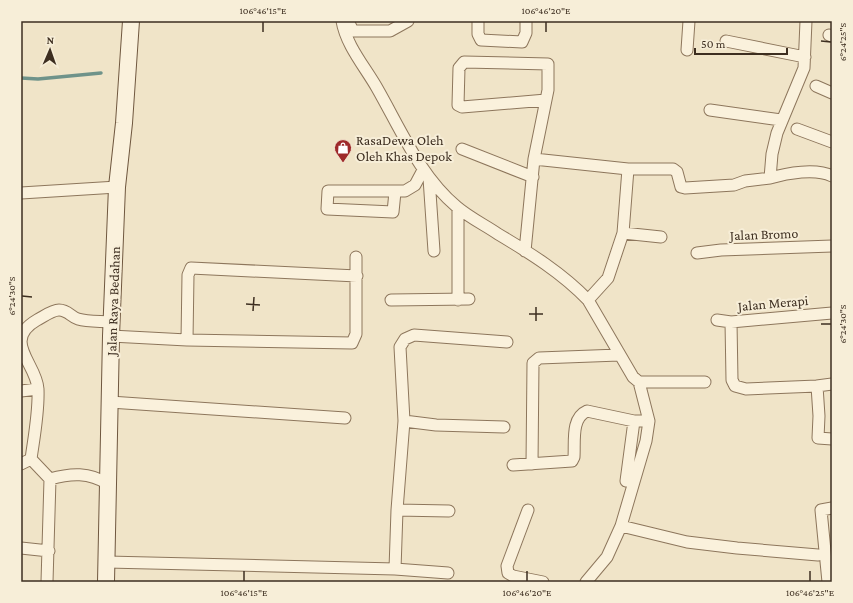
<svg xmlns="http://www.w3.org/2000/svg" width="853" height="603" font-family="'Crimson Pro',serif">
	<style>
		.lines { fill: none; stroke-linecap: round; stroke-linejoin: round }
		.stream { stroke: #6f938a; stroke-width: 3.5 }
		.street-casing { stroke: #8d765c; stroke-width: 13 }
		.secondary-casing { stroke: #6f573f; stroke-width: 18 }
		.street { stroke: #faf1dc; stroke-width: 11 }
		.secondary { stroke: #faf1dc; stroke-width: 16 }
		.ticks { fill: none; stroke: #3d2e20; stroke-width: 1.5 }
		.labels { text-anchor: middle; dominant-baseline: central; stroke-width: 4; stroke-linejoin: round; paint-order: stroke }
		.poi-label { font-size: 14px; fill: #3d2e20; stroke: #f7eed8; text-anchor: start }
		.street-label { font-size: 14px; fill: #3d2e20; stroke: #f7eed8 }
		.neatline { fill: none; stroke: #3d2e20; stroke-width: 1.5 }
		.ticks-label { font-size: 10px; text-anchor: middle; fill: #3d2e20 }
	</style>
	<rect width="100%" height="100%" fill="#f0e4c8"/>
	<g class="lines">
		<path class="stream" d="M21,78L38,79L101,73"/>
		<g class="street-casing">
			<path id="street" d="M342,21C346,45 365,67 377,88C401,130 420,176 457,207C470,218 485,225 498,234C530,253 562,273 588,300L633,377L639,382L649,421L646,441L621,526L607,557L586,582
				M348,21L353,31H390L408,21
				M478,21V34L481,40L522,42L526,33V21
				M806,21L804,68L777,133L772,154L770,178C787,173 816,168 832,176
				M829,35L832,36
				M726,41L805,57
				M687,50L689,21
				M816,86L832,93
				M710,110L781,120
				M797,129L832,142
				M462,149L533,177
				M534,159L628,169L623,233L608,278L588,300
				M628,169H673L677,172L681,187L685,188L734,185L745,181L770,178
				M429,178L434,251
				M395,192L393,212L327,209L328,191H405L415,185L423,170
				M21,193L117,187
				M623,233L661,237
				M525,251L534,159L548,90V64L464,62L459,68L458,105L462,107L546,100
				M697,253L721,250L832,246
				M391,300L469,299
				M458,300V208
				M717,320L731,322L832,313
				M731,322L732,380L735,386L746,389L817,386L819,416L818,438L832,439
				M111,336L187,340L352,343L356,334V257
				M187,340L188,275L191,268L357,276
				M639,382H705
				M817,386L832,384
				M21,391L38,389
				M110,402L345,418
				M404,421L400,347L405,339L414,335L507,342
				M21,464L31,459
				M532,464L533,363L539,358L619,355
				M513,465L572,461L574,457C575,441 571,418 587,411L634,421H649
				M626,481L634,421
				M108,484C89,472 71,473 50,479L31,459C34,437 39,412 38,389C37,364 1,341 37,320C43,317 52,310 59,310C68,310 71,317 78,319C88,322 101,321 111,322
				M397,510L449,511
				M528,510L507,566L508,573L513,576L543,582
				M621,526L687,542L737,548L818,555
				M21,548L49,551
				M107,562L395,569L397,510L404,421L436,425L504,427
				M395,569L448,573
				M47,582L50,479
				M828,582L821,510L832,508"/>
		</g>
		<g class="secondary-casing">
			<path id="secondary" d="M106,582L111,336L117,187L124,123L131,21"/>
		</g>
		<use href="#street" class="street"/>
		<use href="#secondary" class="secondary"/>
	</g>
	<path class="ticks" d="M263,32V22M546,32V22M821,41L831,42M22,296L32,297M246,304L260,305M253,311L254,297M529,314H543M536,321V307M821,324H831M244,581V571M527,581V571M810,581V571"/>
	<defs>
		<g id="shop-pin" transform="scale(0.9)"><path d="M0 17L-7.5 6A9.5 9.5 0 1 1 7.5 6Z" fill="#9e2a2b" stroke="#f7eed8"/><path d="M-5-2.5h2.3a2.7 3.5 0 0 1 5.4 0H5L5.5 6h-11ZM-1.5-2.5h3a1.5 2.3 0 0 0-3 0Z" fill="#fff"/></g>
	</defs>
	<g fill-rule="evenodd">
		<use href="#shop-pin" x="343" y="148"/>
	</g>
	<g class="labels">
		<g class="poi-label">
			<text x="356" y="140">RasaDewa Oleh<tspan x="356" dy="16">Oleh Khas Depok</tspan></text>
		</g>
		<g class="street-label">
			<text transform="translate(764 234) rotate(-2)">Jalan Bromo</text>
			<text transform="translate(113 301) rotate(-88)">Jalan Raya Bedahan</text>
			<text transform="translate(773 303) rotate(-5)">Jalan Merapi</text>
		</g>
	</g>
	<rect width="853" height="603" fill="none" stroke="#f7eed8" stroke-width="44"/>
	<g transform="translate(50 50) rotate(2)" stroke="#f7eed8" stroke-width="3" paint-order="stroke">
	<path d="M0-3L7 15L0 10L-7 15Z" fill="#3d2e20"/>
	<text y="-6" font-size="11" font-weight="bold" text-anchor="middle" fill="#3d2e20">N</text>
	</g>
	<path d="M695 48v6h92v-6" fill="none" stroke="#3d2e20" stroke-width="2"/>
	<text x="701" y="48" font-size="12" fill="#3d2e20" stroke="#f7eed8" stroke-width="3" paint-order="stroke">50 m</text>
	<rect x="22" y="22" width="809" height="559" class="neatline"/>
	<g class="ticks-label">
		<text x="263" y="14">106°46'15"E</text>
		<text x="546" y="14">106°46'20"E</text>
		<text transform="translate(842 42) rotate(-90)" y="4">6°24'25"S</text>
		<text transform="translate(11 296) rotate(-90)" y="4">6°24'30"S</text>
		<text transform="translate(842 324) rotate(-90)" y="4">6°24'30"S</text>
		<text x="244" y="596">106°46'15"E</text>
		<text x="527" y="596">106°46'20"E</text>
		<text x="810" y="596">106°46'25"E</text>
	</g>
</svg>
